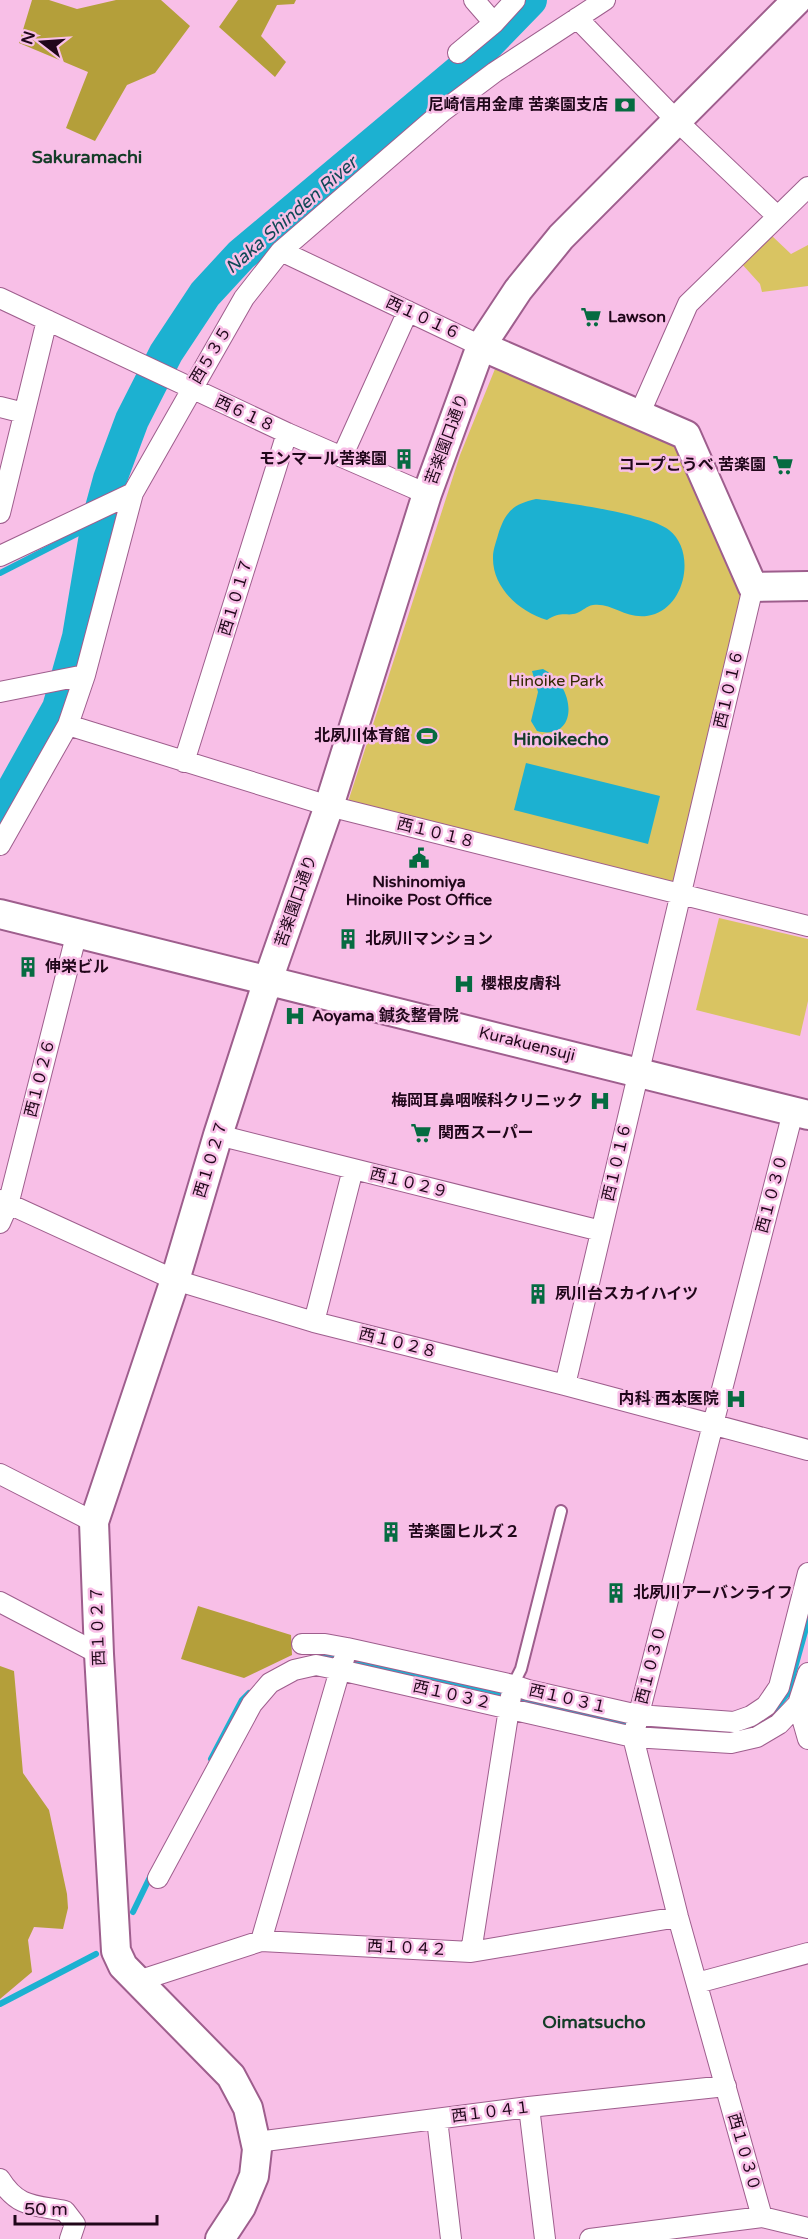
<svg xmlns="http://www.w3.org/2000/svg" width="808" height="2239" font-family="'Varela Round','Noto Sans JP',sans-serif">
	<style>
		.green { fill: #d9c462 }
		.forest { fill: #b49f3a }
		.water { fill: #1cb1d1 }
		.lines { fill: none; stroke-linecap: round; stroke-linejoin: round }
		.stream { stroke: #1cb1d1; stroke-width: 6 }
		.river { stroke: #1cb1d1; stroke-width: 34 }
		.lane-casing { stroke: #9e5e8d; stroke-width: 14 }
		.street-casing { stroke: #9e5e8d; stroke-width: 22 }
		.secondary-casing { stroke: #9e5e8d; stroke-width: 32 }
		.lane { stroke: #fff; stroke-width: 10 }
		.street { stroke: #fff; stroke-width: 20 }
		.secondary { stroke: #fff; stroke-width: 28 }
		.labels { text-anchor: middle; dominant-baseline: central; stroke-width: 5; stroke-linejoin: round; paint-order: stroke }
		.poi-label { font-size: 16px; font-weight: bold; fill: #20071a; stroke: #f8bfe7; text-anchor: start }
		.street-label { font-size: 16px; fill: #20071a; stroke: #f8bfe7 }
		.park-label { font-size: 16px; fill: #332a00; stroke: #f8bfe7 }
		.neighbourhood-label { font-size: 18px; font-weight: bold; fill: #133c27; stroke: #f8bfe7 }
		.water-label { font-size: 18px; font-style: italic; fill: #104957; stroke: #f8bfe7 }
	</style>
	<rect width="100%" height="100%" fill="#f8bfe7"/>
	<path class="green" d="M771,235L791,254L808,245V286L762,292L760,284L741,263Z
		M497,364L681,447L742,593L675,880L669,883L348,802L460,455Z
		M719,918L808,939V1001L800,1036L696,1010Z"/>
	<path class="forest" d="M32,0H49L77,9L116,0H161L190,26L155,73L127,85L95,141L66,128L88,72L19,43Z
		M238,0H296L294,4L277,5L261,36L286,62L275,77L219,27Z
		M198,1606L291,1635L292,1655L244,1678L181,1659Z
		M0,1666L14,1671L23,1773L49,1810L67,1894L68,1908L63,1929L34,1927L28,1940L32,1972L0,1999Z"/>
	<path class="water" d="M536,499C564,502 649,514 669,530C695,550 687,602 655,614C628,623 614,602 593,605C586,606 583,611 577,613C567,617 562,610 547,620C520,612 492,588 493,557C493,550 496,542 498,535C505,512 513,504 536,499Z
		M543,669C577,686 579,742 537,731L531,721L538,692L532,671Z
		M526,763L660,796L648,844L514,810Z"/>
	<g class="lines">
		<path class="stream" d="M0,573L98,523
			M320,1658L328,1657L630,1723
			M771,1714L788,1693L808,1621
			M211,1759L242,1700L249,1693
			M133,1912L151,1875
			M0,2004L96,1954"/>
		<path class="river" d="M0,814L59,708L79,637L98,523L110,479L132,420L166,353L205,294L241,255L464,68L530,0"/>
		<g class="lane-casing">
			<path id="lane" d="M513,1685L521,1669L561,1511"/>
		</g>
		<g class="street-casing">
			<path id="street" d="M474,0L494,23
				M577,18L677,121L777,216
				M458,53L494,23L515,0
				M281,251L481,346
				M0,298L287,433L427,494
				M0,407L24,413
				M639,415L688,304L808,187
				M342,457L408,311
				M0,513L47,320
				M0,556L133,493
				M0,692L85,675
				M68,725L329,806L808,926
				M184,762L287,433
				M0,845L68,725L85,675L133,493L244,298L281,251L443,111L495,72L605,0
				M218,1135L601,1231
				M0,1200L175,1280L314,1322L565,1385L808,1450
				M0,1223L8,1205L77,932
				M314,1322L353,1169
				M565,1385L753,587
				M0,1474L94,1522
				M0,1602L99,1654
				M302,1644H325L347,1648L513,1685L528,1690L638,1715L734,1722L751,1716L766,1706L779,1687L808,1573
				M798,1704L808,1739
				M158,1878L252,1704L270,1683L294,1670L316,1665L340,1670L344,1659
				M261,1941L340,1670L633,1737L731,1743L757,1737L779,1724L798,1704L808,1673
				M471,1952L511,1696
				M138,1981L261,1941L471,1952L678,1917
				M697,1983L808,1953
				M529,2107L545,2239
				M437,2119L451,2239
				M257,2142L529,2107L726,2086
				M0,2179C18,2208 35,2205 65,2211L75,2224L70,2239
				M762,2217L678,1917L633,1737L793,1112
				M590,2239L762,2217L808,2228"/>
		</g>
		<g class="secondary-casing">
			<path id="secondary" d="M481,346L686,435L753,587L808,586
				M0,914L808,1115
				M220,2239L241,2207L254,2176L257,2149L248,2108L231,2076L123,1966L116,1951L99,1654L94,1522L175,1280L218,1135L268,980L329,806L427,494L481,346L518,290L561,237L797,0"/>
		</g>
		<use href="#lane" class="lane"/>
		<use href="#street" class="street"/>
		<use href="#secondary" class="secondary"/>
	</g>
	<defs>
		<g id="bank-bare" transform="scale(1.62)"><path d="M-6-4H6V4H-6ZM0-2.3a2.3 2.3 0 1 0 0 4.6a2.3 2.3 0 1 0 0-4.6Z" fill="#066b41" stroke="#f8bfe7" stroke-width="2.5" paint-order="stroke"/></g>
		<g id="supermarket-bare" transform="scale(1.62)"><path d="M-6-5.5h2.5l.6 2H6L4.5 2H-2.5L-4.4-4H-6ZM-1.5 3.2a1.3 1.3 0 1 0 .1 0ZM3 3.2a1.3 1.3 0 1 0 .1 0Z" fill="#066b41" stroke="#f8bfe7" stroke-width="2.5" paint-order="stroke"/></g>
		<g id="building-bare" transform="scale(1.62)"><path d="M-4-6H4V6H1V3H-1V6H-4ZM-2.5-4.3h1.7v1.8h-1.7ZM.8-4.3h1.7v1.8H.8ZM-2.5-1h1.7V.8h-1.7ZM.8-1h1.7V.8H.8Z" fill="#066b41" stroke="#f8bfe7" stroke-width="2.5" paint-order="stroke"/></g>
		<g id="stadium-bare" transform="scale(1.62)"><path d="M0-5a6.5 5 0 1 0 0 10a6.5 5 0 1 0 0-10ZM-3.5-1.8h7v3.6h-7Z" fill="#066b41" stroke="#f8bfe7" stroke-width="2.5" paint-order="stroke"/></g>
		<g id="civic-bare" transform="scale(1.62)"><path d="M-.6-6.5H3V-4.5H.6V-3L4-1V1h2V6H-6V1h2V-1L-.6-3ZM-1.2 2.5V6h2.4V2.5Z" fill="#066b41" stroke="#f8bfe7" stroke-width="2.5" paint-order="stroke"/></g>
		<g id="hospital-bare" transform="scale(1.62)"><path d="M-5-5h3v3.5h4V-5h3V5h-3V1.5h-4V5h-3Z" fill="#066b41" stroke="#f8bfe7" stroke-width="2.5" paint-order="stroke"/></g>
	</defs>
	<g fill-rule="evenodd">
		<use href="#bank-bare" x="625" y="105"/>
		<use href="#supermarket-bare" x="591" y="317"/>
		<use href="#building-bare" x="404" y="459"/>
		<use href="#supermarket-bare" x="783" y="465"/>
		<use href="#stadium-bare" x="427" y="736"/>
		<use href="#civic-bare" x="419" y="858"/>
		<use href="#building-bare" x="348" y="939"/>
		<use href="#building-bare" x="28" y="967"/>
		<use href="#hospital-bare" x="464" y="984"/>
		<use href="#hospital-bare" x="295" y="1016"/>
		<use href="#hospital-bare" x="600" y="1101"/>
		<use href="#supermarket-bare" x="421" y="1133"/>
		<use href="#building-bare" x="538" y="1294"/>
		<use href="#hospital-bare" x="736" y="1399"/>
		<use href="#building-bare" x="391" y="1532"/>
		<use href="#building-bare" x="616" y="1593"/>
	</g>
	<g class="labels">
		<g class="poi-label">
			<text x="608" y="105" text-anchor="end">尼崎信用金庫 苦楽園支店</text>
			<text x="608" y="317">Lawson</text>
			<text x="387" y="459" text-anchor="end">モンマール苦楽園</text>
			<text x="766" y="465" text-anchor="end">コープこうべ 苦楽園</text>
			<text x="410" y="736" text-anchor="end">北夙川体育館</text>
			<text x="419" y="882" text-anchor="middle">Nishinomiya<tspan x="419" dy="18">Hinoike Post Office</tspan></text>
			<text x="365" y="939">北夙川マンション</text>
			<text x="45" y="967">伸栄ビル</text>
			<text x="481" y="984">櫻根皮膚科</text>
			<text x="312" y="1016">Aoyama 鍼灸整骨院</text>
			<text x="583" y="1101" text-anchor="end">梅岡耳鼻咽喉科クリニック</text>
			<text x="438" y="1133">関西スーパー</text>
			<text x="555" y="1294">夙川台スカイハイツ</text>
			<text x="719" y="1399" text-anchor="end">内科 西本医院</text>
			<text x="408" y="1532">苦楽園ヒルズ２</text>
			<text x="633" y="1593">北夙川アーバンライフ</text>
		</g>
		<g class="street-label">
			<text transform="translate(423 318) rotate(25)">西１０１６</text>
			<text transform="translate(211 355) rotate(-59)">西５３５</text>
			<text transform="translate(245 414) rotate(25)">西６１８</text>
			<text transform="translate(447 439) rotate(-70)">苦楽園口通り</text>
			<text transform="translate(236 597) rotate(-73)">西１０１７</text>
			<text transform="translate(729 689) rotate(-77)">西１０１６</text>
			<text transform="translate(436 833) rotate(14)">西１０１８</text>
			<text transform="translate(296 901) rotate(-71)">苦楽園口通り</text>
			<text transform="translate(527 1044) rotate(14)">Kurakuensuji</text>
			<text transform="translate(40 1078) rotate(-76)">西１０２６</text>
			<text transform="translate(211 1159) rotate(-73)">西１０２７</text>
			<text transform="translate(617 1162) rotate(-77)">西１０１６</text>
			<text transform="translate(409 1183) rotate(14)">西１０２９</text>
			<text transform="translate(772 1194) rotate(-75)">西１０３０</text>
			<text transform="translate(398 1343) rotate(14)">西１０２８</text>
			<text transform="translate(98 1626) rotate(-92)">西１０２７</text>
			<text transform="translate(651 1665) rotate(-76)">西１０３０</text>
			<text transform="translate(452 1695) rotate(13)">西１０３２</text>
			<text transform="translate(568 1699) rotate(13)">西１０３１</text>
			<text transform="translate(407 1948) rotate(3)">西１０４２</text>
			<text transform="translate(491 2112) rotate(-7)">西１０４１</text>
			<text transform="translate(744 2152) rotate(74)">西１０３０</text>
		</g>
		<g class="park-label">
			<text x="556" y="681">Hinoike Park</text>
		</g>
		<g class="neighbourhood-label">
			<text x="87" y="157">Sakuramachi</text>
			<text x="561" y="739">Hinoikecho</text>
			<text x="594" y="2022">Oimatsucho</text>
		</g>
		<g class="water-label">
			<text transform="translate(291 215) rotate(-41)">Naka Shinden River</text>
		</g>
	</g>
	<g transform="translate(42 42) rotate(287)" stroke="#f8bfe7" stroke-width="4.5" paint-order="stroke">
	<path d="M0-4.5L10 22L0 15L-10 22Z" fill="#20071a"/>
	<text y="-9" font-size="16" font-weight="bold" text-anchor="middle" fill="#20071a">N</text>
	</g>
	<path d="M15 2215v9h142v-9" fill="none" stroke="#20071a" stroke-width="3"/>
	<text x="24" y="2215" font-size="18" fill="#20071a" stroke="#f8bfe7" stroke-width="4.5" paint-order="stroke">50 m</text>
</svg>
